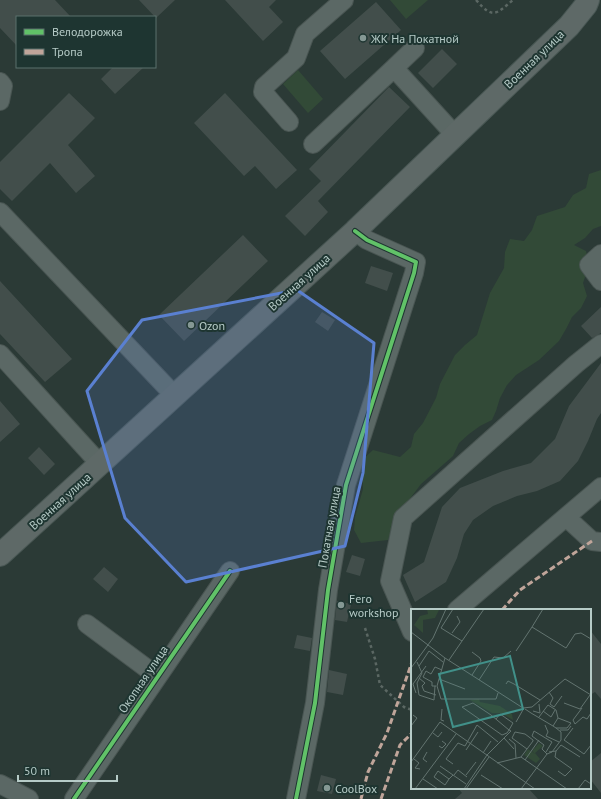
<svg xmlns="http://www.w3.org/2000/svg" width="601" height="799" font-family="'PT Sans',sans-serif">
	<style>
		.green { fill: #324a37 }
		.building { fill: #424e4b }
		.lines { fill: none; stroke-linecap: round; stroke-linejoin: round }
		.minor-casing { stroke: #495552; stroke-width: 20 }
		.major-casing { stroke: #495754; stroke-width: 24 }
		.path { stroke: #5b6763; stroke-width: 2.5; stroke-dasharray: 3 3; stroke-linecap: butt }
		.minor { stroke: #5b6865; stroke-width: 18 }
		.major { stroke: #5e6967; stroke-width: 22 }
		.quiet { stroke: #c0a59a; stroke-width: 3; stroke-dasharray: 6 3; stroke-linecap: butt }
		.cycleway-casing { stroke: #1e3531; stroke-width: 6 }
		.cycleway { stroke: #61c268; stroke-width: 4 }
		.marked { fill: #5a80d1; fill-opacity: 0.2; stroke: #5a80d1; stroke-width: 3; stroke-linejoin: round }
		.poi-dot { fill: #859894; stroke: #1e3531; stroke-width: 1.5 }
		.labels { text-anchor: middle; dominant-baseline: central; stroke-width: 4; stroke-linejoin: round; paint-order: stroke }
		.poi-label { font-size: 12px; fill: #b6cbc7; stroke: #1e3531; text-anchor: start }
		.street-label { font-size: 12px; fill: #b6cbc7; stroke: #1e3531 }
		.inset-road { fill: none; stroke: #637470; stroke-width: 1 }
		.view { fill: #419089; fill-opacity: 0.15; stroke: #419089; stroke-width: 2 }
		.inset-edge { fill: none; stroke: #b6cbc7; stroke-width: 2 }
	</style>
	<rect width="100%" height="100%" fill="#2b3a36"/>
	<path class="green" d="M390,0H428L406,19Z
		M298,70L323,99L308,113L283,84Z
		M601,170V226L593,229L585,238L574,245L586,251L589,265L583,283L587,296L581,308L572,317L566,329L559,341L539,360L516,375L507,385L500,398L496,411L492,420L480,426L469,434L459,443L453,456L421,484L397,516L388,540L361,543L354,530L355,517L363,489L362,460L373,450L400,457L411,447L414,434L423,423L436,398L440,384L455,355L465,345L477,335L490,293L504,268L505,252L510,239L524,241L532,230L537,216L565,207L573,195L586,188L589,174Z"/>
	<path class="building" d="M0,0H55L71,17H17V46L0,28Z
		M139,0H175L156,18Z
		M225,0H276L269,7L283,22L263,41Z
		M376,2L401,30L345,79L320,51Z
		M442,49L457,64L433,88L418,73Z
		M113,67H144L115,94L101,79Z
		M389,87L410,107L318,201L328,212L305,236L285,216L321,181L309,169Z
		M69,93L95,118L68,145L95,176L76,193L50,163L12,201L0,189V162Z
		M225,93L297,170L276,189L255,166L244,176L194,123Z
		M243,235L268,261L184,341L159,315Z
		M371,266L393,273L387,291L365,283Z
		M0,281L72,359L45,382L0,334Z
		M601,307V333L592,338L581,326Z
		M322,312L335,320L328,331L315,322Z
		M601,363V413L597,419L588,441L578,461L560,481L537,491L517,496L493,506L473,520L464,534L457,558L446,582L415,602L403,575L424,562L442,507L460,488L503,471L531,463L555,439L569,406Z
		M0,401L20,424L0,442Z
		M39,447L55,464L44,475L28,458Z
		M352,555L365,559L360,576L346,572Z
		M104,567L118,579L108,592L93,579Z
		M337,601L351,604L347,622L335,620Z
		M590,630L601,644V699L595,692L590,695Z
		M297,635L312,638L310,651L294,648Z
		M329,670L347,674L343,695L327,692Z
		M601,753V793L590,779V762Z
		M321,775L336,779L332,794L317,791Z
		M458,788H528L538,799H455L462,793Z"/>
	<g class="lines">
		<g class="minor-casing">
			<path id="minor" d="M415,48L394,68L455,135
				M0,82L3,86L0,101
				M289,122L263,92L264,87L296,58L305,34L344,0
				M313,144L394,68
				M0,212L175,396
				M601,254L589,265L601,281
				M0,354L100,464
				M566,517L592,541L601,542
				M457,610L601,487
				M87,624L157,676
				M412,632L390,581L403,518L576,364L601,344
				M0,784L29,799
				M74,799L230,571
				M296,799L315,703L328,590L346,485L414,273L416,262L367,240L355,231"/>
		</g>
		<g class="major-casing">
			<path id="major" d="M0,555L355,231L569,26L586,5L588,0"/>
		</g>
		<path class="path" d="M476,0C493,19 495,15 513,0
			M365,628L375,659L380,685L404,707L412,710"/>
		<use href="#minor" class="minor"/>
		<use href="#major" class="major"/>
		<path class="quiet" d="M502,610L520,590L592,541
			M361,799L368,772L387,733L412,662
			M381,799L400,745L412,733"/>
		<g class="cycleway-casing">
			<path id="cycleway" d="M74,799L230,571
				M296,799L315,703L328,590L346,485L414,273L416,262L367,240L355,231"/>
		</g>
		<use href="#cycleway" class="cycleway"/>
	</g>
	<path class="marked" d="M297,290L374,343L363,473L345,546L186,582L125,518L87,391L142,320Z"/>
	<g class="poi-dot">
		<circle cx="363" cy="38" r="4"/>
		<circle cx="191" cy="325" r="4"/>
		<circle cx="341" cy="605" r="4"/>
		<circle cx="327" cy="788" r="4"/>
	</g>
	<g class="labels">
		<g class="poi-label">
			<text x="371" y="38">ЖК На Покатной</text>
			<text x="199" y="325">Ozon</text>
			<text x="349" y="598">Fero<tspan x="349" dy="14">workshop</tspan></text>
			<text x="335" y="788">CoolBox</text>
		</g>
		<g class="street-label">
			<text transform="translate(534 59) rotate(-44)">Военная улица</text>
			<text transform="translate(299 282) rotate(-42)">Военная улица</text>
			<text transform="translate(60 501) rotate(-42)">Военная улица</text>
			<text transform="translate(329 527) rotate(-80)">Покатная улица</text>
			<text transform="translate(143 679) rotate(-56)">Окопная улица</text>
		</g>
	</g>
	<g transform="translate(411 609)">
		<rect width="180" height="180" fill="#2b3a36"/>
		<path d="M16,0L28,1L24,9L12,11V24L3,16L9,7L17,5ZM68,90L69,93L89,97L101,105L102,111L90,104H81L59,91ZM128,134L132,137L124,144L129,150L125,154L113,146L117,140L124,145L121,142Z" fill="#324a37"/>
		<path class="inset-road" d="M42,0L30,19L51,32M132,0L121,18L155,39L164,25L170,24L180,30M0,23L34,49L112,99L121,98L154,70L180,86M41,24L49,13L46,7M105,42L121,18M34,49L26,77L30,90H85L87,84M38,51L73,0M6,53L11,64L6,74L8,86L23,91L24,77M8,57L18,42L32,53M0,59L22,29L35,0M61,66L70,52L69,49L61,43M8,69L14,74L11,77L13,82L25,86M28,70L54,80M68,71L83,48L92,49L100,42M95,75L97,72L103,75L129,91M25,77H21V73L12,68L15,62L20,65L24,58L31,61M138,83L142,89L139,95L143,98L151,87M5,84L2,75L15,57M153,94L169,100M171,99L162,111L164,115L172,108L176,110L180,104M31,100L30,111L33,112M114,100L120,104L142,117L145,119H156L160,114L147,109L142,117M169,100L179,86M122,102L129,104L128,95M132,102L140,108L144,101M128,108L137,96L145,101L147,109M105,113L113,99M134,116L137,123L135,127M0,117L6,109L2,106M162,119L153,131L173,145L180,136M149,121H157L160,117M22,124L27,128L31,123M135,127L148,133M93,129L103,140M98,130L104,135L105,149M28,137L31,139L35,135L31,132M55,141L67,123M145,142L144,148L161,160L154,167L147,162M135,143L141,133L123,122L121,127L133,136L131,140L136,145M138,143L145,142L150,136L169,148M72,144L80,132M110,148L122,132V131L114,125L104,123L101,129L116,140M3,150L8,154L4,159L9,160M114,151L128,131M0,153L29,113L124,180M16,153L12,150L16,143M86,154L110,148L156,180M42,155L35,150L47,134L54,137L66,116L87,133M29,157L55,175M43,166L47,161L56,168M55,166L65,153M70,166L92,180M12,170L27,180M38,170L27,162L23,168L34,176L38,170L42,166M4,180L45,125M53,180L76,146L100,122L98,121L80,106L62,94L51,98L91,126L96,124L98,121L102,114L89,105L85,110M55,180L78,148M110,180L136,145L141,143L150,131V123L145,119M167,180L174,171L180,175"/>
		<path class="view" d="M99,47L112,100L42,118L28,65Z"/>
		<rect width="180" height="180" class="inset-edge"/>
	</g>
	<rect x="16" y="16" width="140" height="52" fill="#1e3531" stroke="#5b716d"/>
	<rect x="24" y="29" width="20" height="6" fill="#61c268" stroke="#5b716d"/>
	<text x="52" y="36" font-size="12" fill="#b6cbc7">Велодорожка</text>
	<rect x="24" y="49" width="20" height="6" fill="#c0a59a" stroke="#5b716d"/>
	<text x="52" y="56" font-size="12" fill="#b6cbc7">Тропа</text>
	<path d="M18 775v6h99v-6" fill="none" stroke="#b6cbc7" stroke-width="2"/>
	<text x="24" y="775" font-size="12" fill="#b6cbc7" stroke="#1e3531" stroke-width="3" paint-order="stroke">50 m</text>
</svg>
